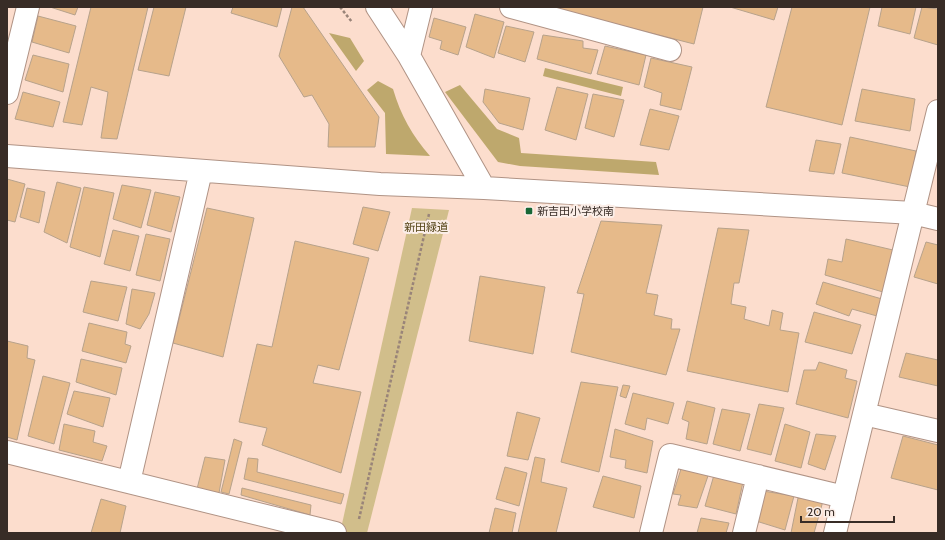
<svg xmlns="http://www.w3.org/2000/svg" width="945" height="540" font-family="Cabin,'Noto Sans JP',sans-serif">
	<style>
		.green { fill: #d1be8b }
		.forest { fill: #bea86d }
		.building { fill: #e6ba8a; stroke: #b7a28b }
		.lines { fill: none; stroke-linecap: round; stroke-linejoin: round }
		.minor-casing { stroke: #b09385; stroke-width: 24 }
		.path { stroke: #998479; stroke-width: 2.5; stroke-dasharray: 3 2; stroke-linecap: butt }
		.minor { stroke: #fff; stroke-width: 22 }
		.poi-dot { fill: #186736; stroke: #fbeee8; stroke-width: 1.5 }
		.labels { text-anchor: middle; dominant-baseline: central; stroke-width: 4; stroke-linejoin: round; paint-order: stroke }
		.poi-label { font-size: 11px; fill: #382c26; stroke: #fbeee8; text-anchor: start }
		.park-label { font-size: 11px; fill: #524214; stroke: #fbeee8 }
	</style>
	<rect width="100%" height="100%" fill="#fcddcd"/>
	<path class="green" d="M412,208L449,210L367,533H340Z"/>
	<path class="forest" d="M329,33L350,38L364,61L356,71Z
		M545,68L623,87L621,96L543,76Z
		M378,81L393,89C401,116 412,135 430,156L386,154L385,113L367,90Z
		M460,85L497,129L519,138L521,153L656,162L659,175L520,166L498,162L445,92Z"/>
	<path class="building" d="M50,7H78L75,15Z
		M91,7H148L117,139L101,138L108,92L91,87L82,125L63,122Z
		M154,7H186L169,76L138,70Z
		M233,7H282L277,27L231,13Z
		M292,7H303L379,117L375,147H328L329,124L312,95L304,97L279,56Z
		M549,7H703L694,44Z
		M730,7H778L774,20Z
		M792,7H870L842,125L766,107Z
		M882,7H916L910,34L878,26Z
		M922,7L938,9V45L914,38Z
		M475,14L504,22L494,58L466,47Z
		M38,16L76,26L69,53L32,42Z
		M434,18L466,27L458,55L440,49L442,41L429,37Z
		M506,26L534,32L525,62L498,53Z
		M543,35L583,41V48L598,50L591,74L537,59Z
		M605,46L646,55L639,85L597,74Z
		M33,55L69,64L63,92L25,80Z
		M651,58L692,67L681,110L660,105L662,93L644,87Z
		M557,87L588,94L576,140L545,130Z
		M485,89L530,98L523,130L499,123L483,102Z
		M862,89L915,99L910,131L855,121Z
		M23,92L60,102L53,127L15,119Z
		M593,94L624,100L614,137L585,128Z
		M650,109L679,116L669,150L640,145Z
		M850,137L916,151L910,187L842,173Z
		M816,140L841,144L834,174L809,171Z
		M7,179L25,184L15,222L7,220Z
		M57,182L81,188L67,243L44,232Z
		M122,185L151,190L141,228L113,219Z
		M84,187L114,193L100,257L70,247Z
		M27,188L45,192L39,223L20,217Z
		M155,192L180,197L171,232L147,225Z
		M363,207L390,212L378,251L353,244Z
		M207,208L254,218L223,357L173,343Z
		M601,221L662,225L646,293L658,295L654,315L672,319L671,329H680L666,375L571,352L584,294L577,293Z
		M718,228L749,230L739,283H734L731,304L746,307L744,319L769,326L772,310L783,313L780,330L799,333L788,392L687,371Z
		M113,230L139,236L130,271L104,264Z
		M146,234L170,239L160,281L136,275Z
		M846,239L893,250L883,292L825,275L828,259L842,262Z
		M295,241L369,258L339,370L318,365L313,383L361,392L341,473L262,445L267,428L239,422L257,344L272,347Z
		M926,242L938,245V284L914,277Z
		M480,276L545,287L533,354L469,341Z
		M91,281L127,287L118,321L83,312Z
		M823,282L882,299L877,316L852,309L849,316L816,304Z
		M132,289L155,293L149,314L140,329L126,324Z
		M814,312L861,325L852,354L805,342Z
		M89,323L127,332L125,344L131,346L126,363L82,351Z
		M7,341L28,346L27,358L35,360L17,440L7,437Z
		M906,353L938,360V386L899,377Z
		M81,359L122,368L116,395L76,382Z
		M819,362L847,370L845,378L857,381L848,418L796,404L804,370H816Z
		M43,376L70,383L54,444L28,436Z
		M581,382L618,387L599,472L561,462Z
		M623,385L630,386L626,398L620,396Z
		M74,391L110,398L103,427L67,414Z
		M633,393L674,403L668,424L647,418L645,430L625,424Z
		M687,401L715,408L707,444L686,439L689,422L682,419Z
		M759,404L784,408L771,455L747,449Z
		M722,409L750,414L740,451L713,444Z
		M517,412L540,418L528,460L507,456Z
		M64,424L95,431L93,442L107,446L102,461L59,450Z
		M785,424L810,432L801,468L775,461Z
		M615,429L653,441L647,473L625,468L626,460L610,457Z
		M816,434L836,436L825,470L808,464Z
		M903,436L938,445V490L891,478Z
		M234,439L242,442L229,494L221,492Z
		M205,457L225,460L219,493L197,489Z
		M535,457L545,459L541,482L567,488L556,533H518Z
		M248,458L258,459L257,472L344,494L341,504L244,479Z
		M505,467L527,473L519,506L496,499Z
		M681,469L709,473L697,508L678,505L681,495L673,494Z
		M714,475L743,482L736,514L705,506Z
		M603,476L641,486L634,518L593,507Z
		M242,488L311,505L310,515L241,495Z
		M763,491L794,496L785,530L756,521Z
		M798,498L823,501L814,533H791Z
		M101,499L126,506L120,533H91Z
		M495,508L516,513L512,533H489Z
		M701,518L729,523L726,533H697Z"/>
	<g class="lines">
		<g class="minor-casing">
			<path id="minor" d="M377,7L409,56
				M421,7L409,56L484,188
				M511,7L670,50
				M7,93L28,7
				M7,156L380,184L484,188L913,213L938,219
				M864,414L938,431
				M7,452L335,533
				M129,482L201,171
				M651,533L670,455L844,497
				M744,533L758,476
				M835,533L938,111"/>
		</g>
		<path class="path" d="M340,7L352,22
			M359,519L429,214"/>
		<use href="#minor" class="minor"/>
	</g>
	<rect class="poi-dot" x="525" y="207" width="8" height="8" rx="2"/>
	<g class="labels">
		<g class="poi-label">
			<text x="537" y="211">新吉田小学校南</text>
		</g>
		<g class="park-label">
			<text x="426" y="227">新田緑道</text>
		</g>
	</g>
	<rect width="945" height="540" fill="none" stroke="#382c26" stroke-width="16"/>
	<path d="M801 516v6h93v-6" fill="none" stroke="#382c26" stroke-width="2"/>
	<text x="807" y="516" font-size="12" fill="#382c26" stroke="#fbeee8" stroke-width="3" paint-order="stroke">20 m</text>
</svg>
